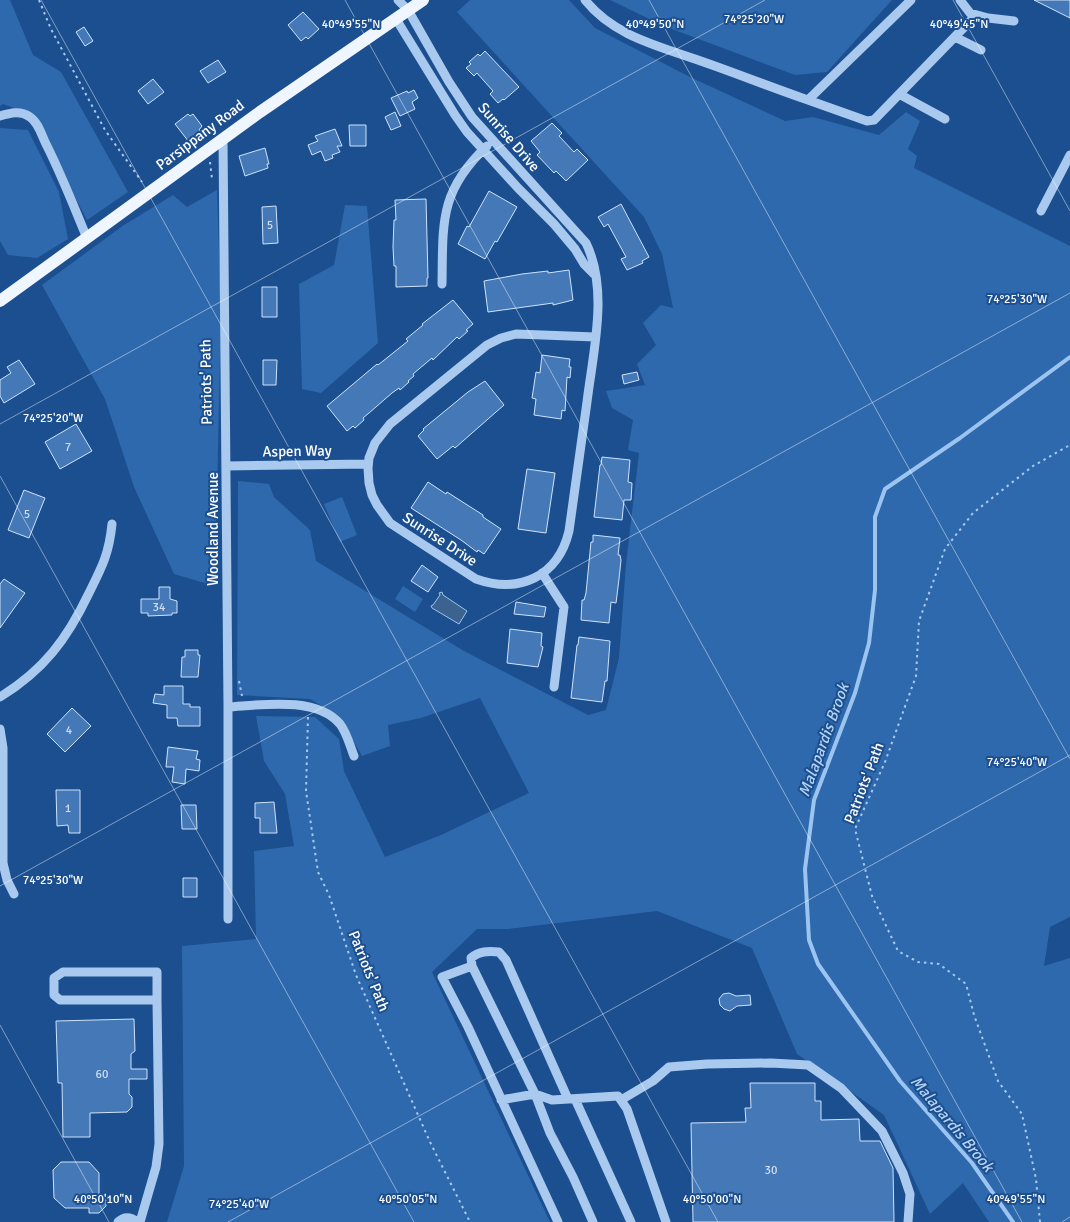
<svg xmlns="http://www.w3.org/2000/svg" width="1070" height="1222" font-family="Signika,sans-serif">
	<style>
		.green { fill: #2e69ad }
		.water { fill: #3c6290; stroke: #9cc4f0 }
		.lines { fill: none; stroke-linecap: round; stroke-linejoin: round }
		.stream { stroke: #9cc4f0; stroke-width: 4 }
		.building { fill: #4478b7; stroke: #cfe3fa }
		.path { stroke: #a9c9ee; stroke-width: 2; stroke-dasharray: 2.5 4; stroke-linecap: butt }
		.minor { stroke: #a9c9ee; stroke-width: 9 }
		.major { stroke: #f0f6ff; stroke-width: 12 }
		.ticks { fill: none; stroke: #fff; stroke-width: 1; stroke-opacity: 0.45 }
		.labels { text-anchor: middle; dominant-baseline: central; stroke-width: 4; stroke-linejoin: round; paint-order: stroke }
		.number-label { font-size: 12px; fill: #d0dded }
		.street-label { font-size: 15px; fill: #fff; stroke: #1b4f8f }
		.water-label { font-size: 16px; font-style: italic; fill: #b5d3f5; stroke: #1b4f8f }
		.ticks-label { font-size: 12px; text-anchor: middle; fill: #fff; stroke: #1b4f8f; stroke-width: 4; stroke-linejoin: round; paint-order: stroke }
	</style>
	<rect width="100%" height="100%" fill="#1b4f8f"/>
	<path class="green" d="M0,0H10L33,55L61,72L128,192L87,220L31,114L3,104L0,106Z
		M470,0H569L595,28L690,77L785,121L813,117L879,135L906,112L920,121L908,149L917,156L914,168L1070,246V917L1050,927L1044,966L1070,958V1222H989L963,1183L930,1214L884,1115L797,1054L752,948L657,911L508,929H477L432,972L550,1222H167L184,1166L182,946L256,939L254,851L294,846L285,794L264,761L256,716L315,717L339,739L344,771L385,857L441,835L529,793L480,698L421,718L388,725L390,746L362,756L339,716L310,699L237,695L238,481L269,484L274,497L310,530L316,561L464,651L588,715L606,710L619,658L626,564L639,453L628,450L633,420L612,408L606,391L645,385L637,364L656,345L643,323L661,305L673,308L662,254L644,217L457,12Z
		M610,0H892L827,72L795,75L664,26Z
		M0,128L28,130L59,192L68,239L37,258L8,255L0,241Z
		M217,190L221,311L215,586L174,574L134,487L105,399L42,285L124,225L173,195L187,207Z
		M345,205L367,206L378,343L321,393L302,389L299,284L334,265Z
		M342,497L357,535L340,542L324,504Z
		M403,586L423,599L415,612L395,599Z"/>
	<path class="water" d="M442,592L443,595L467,611L459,624L432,608L431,606L433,605L440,595L439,593Z"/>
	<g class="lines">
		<path class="stream" d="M1013,1222L972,1163L900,1081L818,964L809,940L805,869L814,800L855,693L869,643L875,590V517L885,489L960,438L1070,357"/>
	</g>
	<path class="building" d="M1034,0H1070V18Z
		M303,12L319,29L308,39L306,37L301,41L288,25Z
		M84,27L93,41L85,46L76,32Z
		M485,51L519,87L504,100L503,99L498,103L490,94L493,91L477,73L474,76L466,68L471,64L469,62L478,54L480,56Z
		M218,60L226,72L208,83L200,71Z
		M153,79L164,92L148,104L138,91Z
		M414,90L418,98L412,102L415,109L400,116L391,98L407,91L408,93Z
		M395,112L401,126L391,130L385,117Z
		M188,114L190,116L193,114L202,126L199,130L201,132L189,142L175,124Z
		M552,123L562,133L559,136L574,152L577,149L588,160L566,181L556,171L554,173L537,155L540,152L531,141Z
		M349,125H366V146H350Z
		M335,129L342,146H337L340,152L332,155L333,158L325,161L321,151L312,155L308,145L318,141L315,136Z
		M265,148L269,164H267L268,168L245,176L239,156Z
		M489,191L517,207L497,242L495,241L485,259L458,244L467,226L469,227Z
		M426,199L428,278H427V286L396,287V266H394L393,247L394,220H396L395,200Z
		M621,204L649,257L642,261L643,263L627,270L621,259L626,257L608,224L604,227L598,217Z
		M276,206L278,243L263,244L262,207Z
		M569,270L573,300L553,305V303L546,304L488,312L484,281L522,274L548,271V273Z
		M262,287H277V317H262Z
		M453,300L473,324L466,330L468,331L459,339L457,337L433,360L432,358L413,374L414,376L408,381L409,382L400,390L399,388L392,393L369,413L363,418L364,420L355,428L353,426L347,431L327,406L377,364L378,365L408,341L406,339L423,325L422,324Z
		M542,355L570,359L569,367H571L570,378L567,377L565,411L562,410L561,419L534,415L536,399L532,398L536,372L540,373Z
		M19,360L35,384L4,403L0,396V380L11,373L7,367Z
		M263,360H277L276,385H263Z
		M637,372L639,380L624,384L622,375Z
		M485,381L504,405L455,448L453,446L437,459L418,436L424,430L423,429L468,392Z
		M76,424L92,451L60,469L45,442Z
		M602,457L630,460L628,482L632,483L631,500H624L622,520L594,517L600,465H601Z
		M527,469L555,473L546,533L518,529Z
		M428,482L446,494L447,492L483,515V517L501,529L484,554L478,550L477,552L461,540L411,508Z
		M24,490L45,498L29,538L8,530Z
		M593,535L620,538L618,555H620L621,560L619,579L616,603L611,602L609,623L581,620L582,600H584L586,593L591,542H593Z
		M422,565L438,577L428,592L411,581Z
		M4,579L25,593L0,628V584Z
		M159,587H170V599L177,601V613H172V615L148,616V613H141V599H159Z
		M516,602L546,607L544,617L514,614Z
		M510,629L542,633L541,646L543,647L538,667L507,663Z
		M579,637L610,641L607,681H605L602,702L571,698L577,645H578Z
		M185,650H198V655H200L198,677H181L182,657H185Z
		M164,686H183V704H190V707H200V726H178L177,718H167V705L153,703L155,694L164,695Z
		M72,708L91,726L65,752L47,734Z
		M168,747L198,751L196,759L200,760L199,771L186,769L185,784L172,782L174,767H166Z
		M56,790H80V833H69L68,825L57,826Z
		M274,802L277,833H260V818H255V803Z
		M181,805H196L197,829H182Z
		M183,878H197V897H183Z
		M729,993L736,996L750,995L751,1005L737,1006L730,1011L724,1009L720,1005L719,999L723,994Z
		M134,1019L135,1051L131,1054V1069H147V1079H129V1094L132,1097V1107L127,1112L90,1113V1137H63L62,1083H58L56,1021Z
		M750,1083H815V1101H821V1120L859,1119L860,1141H880L893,1168L894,1222H693L691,1123L746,1122L745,1108H751Z
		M61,1162H89L99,1173V1197H106V1206L99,1213H89V1208H65L54,1198L53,1170Z"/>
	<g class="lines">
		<path class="path" d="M39,0L51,29L105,130L142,182
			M210,162L212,179
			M239,681L242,696
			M308,717L306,791L318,872L329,895L356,975L430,1142L470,1222
			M1040,1222L1036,1179L1022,1114L998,1081L974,1015L966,984L939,964L918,962L898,951L872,896L855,829L885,762L916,676L919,621L945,549L973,513L1033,466L1070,445"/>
		<path class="minor" d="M398,0L408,10L449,82L472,117L586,243C609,290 593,352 587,402C581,445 575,488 569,531C558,577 519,594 476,579L390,523L377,505L372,495L369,483L368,468L369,458L375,443L390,424L487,345L501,338L516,334L595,337
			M585,0C613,35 655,45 695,59C733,72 770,87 808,100L911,0
			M960,0L970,13L988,18L1014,21
			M396,19L455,115L467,132L518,188L554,224L575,249L584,264L594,274
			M955,37L981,50
			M899,94L945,119
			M808,100L867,121L874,120L976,15
			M0,116C10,113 20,110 30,117C39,123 42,137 47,146C62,176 74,207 87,238
			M223,139L228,707V919
			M1041,211L1070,155
			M442,284C443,223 439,191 487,146
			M226,466L368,464
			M542,573L564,607L554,687
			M0,697C44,670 67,639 89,593C102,567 109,554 112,524
			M228,707C261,705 316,696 340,724C347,733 350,746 354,756
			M0,729L3,748V863L7,880L14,894
			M472,966L442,977L468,1027L558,1222
			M568,1099L506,960L499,952C488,951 479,951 471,958L472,966L535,1094L550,1133L573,1177L593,1222
			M575,1099L631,1222
			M501,1100L535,1094L552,1100L618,1096L627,1109L666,1222
			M621,1100L653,1081L669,1067L707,1064L771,1063L808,1065L841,1088L882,1131L903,1173L910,1194L908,1222
			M118,1222C124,1216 131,1217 138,1222
			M140,1222L156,1167L159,1144L157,1000H60L54,995V978L63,972H157V1000"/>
		<path class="major" d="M0,301L260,112L423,0"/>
	</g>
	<path class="ticks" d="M41,0L718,1222M345,0L1022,1222M649,0L1070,759M953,0L1070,211M0,424L765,0M0,476L414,1222M0,886L1070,293M0,1025L109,1222M228,1222L1070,755M1062,1222L1070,1217"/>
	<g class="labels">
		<g class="number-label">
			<text x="270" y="225">5</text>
			<text x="68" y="447">7</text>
			<text x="27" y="514">5</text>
			<text x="159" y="607">34</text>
			<text x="69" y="730">4</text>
			<text x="68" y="808">1</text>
			<text x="102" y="1074">60</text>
			<text x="771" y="1170">30</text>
		</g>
		<g class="street-label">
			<text transform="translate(200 135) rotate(-37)">Parsippany Road</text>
			<text transform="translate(509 137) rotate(49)">Sunrise Drive</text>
			<text transform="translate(206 382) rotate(-91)">Patriots' Path</text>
			<text transform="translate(297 451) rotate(-1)">Aspen Way</text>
			<text transform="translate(213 529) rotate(-90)">Woodland Avenue</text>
			<text transform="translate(440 539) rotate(33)">Sunrise Drive</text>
			<text transform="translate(864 783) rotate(-69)">Patriots' Path</text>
			<text transform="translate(369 971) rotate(68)">Patriots' Path</text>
		</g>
		<g class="water-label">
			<text transform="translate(824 740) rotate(-70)">Malapardis Brook</text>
			<text transform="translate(952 1124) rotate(50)">Malapardis Brook</text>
		</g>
	</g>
	<g class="ticks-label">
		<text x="754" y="23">74°25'20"W</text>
		<text x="351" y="28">40°49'55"N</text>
		<text x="655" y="28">40°49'50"N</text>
		<text x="959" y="28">40°49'45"N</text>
		<text x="1017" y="303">74°25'30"W</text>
		<text x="53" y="422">74°25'20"W</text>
		<text x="1017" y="766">74°25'40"W</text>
		<text x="53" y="884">74°25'30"W</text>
		<text x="103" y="1203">40°50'10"N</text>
		<text x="408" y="1203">40°50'05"N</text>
		<text x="712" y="1203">40°50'00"N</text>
		<text x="1016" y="1203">40°49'55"N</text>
		<text x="239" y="1208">74°25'40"W</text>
	</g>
</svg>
